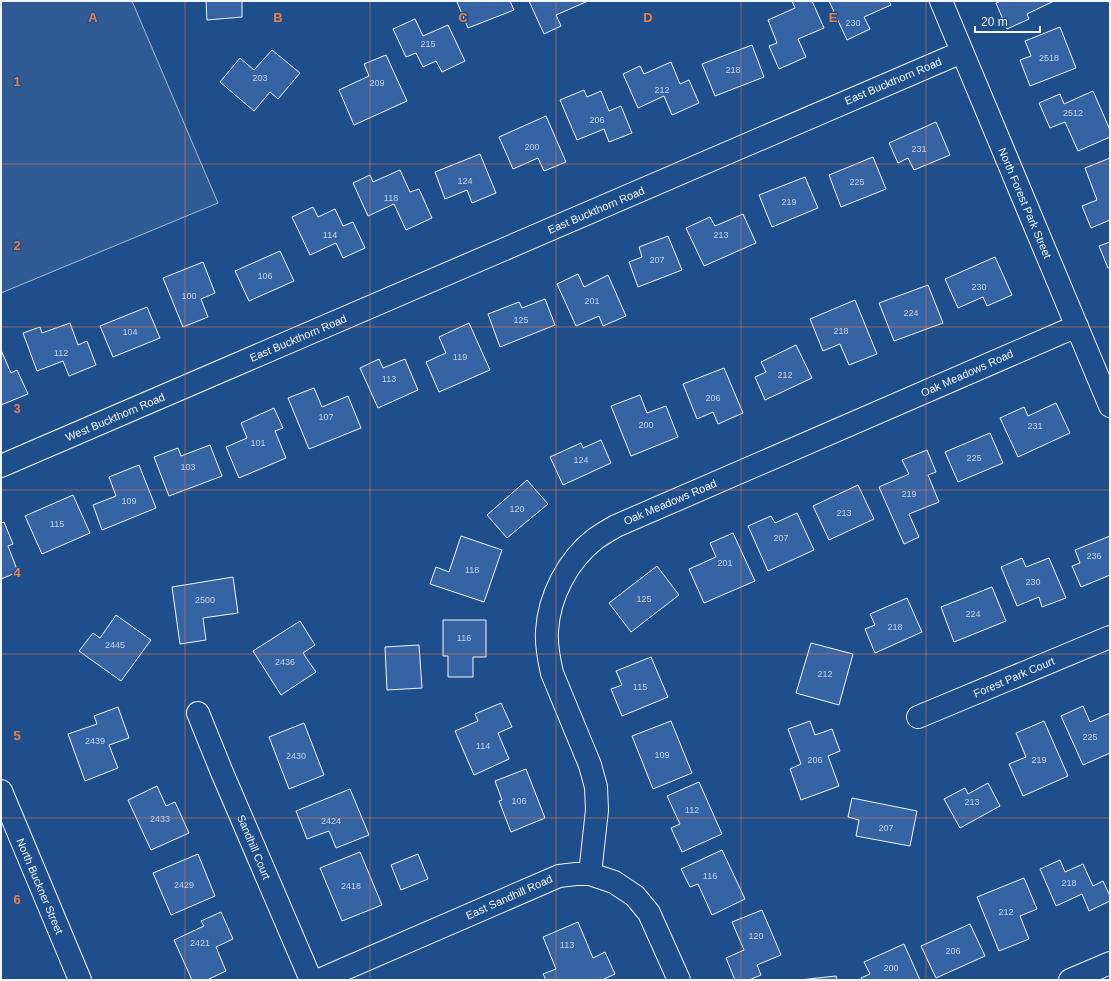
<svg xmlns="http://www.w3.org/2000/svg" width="1111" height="981" font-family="Arial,sans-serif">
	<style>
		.built { fill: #305b95; stroke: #a8bbd7 }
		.building { fill: #3563a3; stroke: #f2f6ff }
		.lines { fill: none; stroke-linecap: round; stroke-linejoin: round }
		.minor-casing { stroke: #f2f6ff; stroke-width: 24 }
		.major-casing { stroke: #f2f6ff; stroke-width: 24 }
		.minor { stroke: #1f4e8c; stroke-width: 22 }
		.major { stroke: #1f4e8c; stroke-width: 22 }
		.grid { fill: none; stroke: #ea8049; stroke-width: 1; stroke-opacity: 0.55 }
		.labels { text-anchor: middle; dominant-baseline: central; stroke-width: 3; stroke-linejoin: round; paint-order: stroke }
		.number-label { font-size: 9px; fill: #c3d1e8 }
		.street-label { font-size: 11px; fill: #f2f6ff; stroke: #1f4e8c }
		.grid-label { font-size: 13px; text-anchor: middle; font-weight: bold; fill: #ea8049; stroke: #1f4e8c; stroke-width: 3; stroke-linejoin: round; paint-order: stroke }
	</style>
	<rect width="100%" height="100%" fill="#1f4e8c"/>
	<path class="built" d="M1,1H132L218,203L1,293Z"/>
	<path class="building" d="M206,1H242V17L207,20Z
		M459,1H510L514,10L468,28L457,2Z
		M529,1H588L556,15L561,26L544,34Z
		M792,1H812L824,28L798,39L806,57L779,69L769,46L777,43L768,20L795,8Z
		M829,1H889L891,5L864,17L870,29L847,40Z
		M1001,1H1054L1027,14L1029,19L1007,29L996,3Z
		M415,19L423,36L448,25L465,61L442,72L436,61L423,67L416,53L406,57L393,29Z
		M1060,27L1076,68L1030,86L1020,60L1031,56L1025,41Z
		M752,45L764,77L715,96L702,64Z
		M272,50L300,73L278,99L270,92L254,111L220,82L240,58L254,70Z
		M386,55L407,101L354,125L339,90L369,76L364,64Z
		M671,62L680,84L689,80L699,103L672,115L664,96L638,108L623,74L640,66L644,74Z
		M584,90L587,97L601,91L609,111L621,106L632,133L609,142L604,129L577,140L560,100Z
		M1093,91L1110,130V137L1078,151L1065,122L1050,128L1039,103L1060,94L1064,104Z
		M546,116L566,162L544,171L538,158L513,169L499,137Z
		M936,122L950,155L914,170L908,158L898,163L889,143Z
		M480,154L496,193L472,203L467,190L445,199L435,172Z
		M873,157L886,189L841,207L829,175Z
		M1110,158V220L1091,228L1082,206L1097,200L1085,168Z
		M400,170L410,192L419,189L432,218L406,230L394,204L368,216L353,183L370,175L373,182Z
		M805,177L818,208L772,227L759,195Z
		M313,207L318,217L335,209L343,226L353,222L365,248L343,258L336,243L310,255L292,217Z
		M743,214L756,243L704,266L686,228L710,217L715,226Z
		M668,236L682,270L638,287L629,262L642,257L639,247Z
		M1110,242V268H1108L1099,246Z
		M280,251L294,281L249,301L235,271Z
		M995,257L1012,295L987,306L983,297L958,308L945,279Z
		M203,262L215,293L201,299L208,317L183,327L163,278Z
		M578,274L584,287L608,275L626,316L603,326L599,316L576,326L557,284Z
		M928,285L943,323L894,341L879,303Z
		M545,299L555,325L500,347L488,314L519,302L522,308Z
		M855,300L877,354L849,365L840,344L823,351L810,319Z
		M147,307L160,338L113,357L100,326Z
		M70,323L78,345L87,341L96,365L69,376L63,361L37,371L23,333L40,327L42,333Z
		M469,323L490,370L439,392L426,362L446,353L439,337Z
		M796,345L812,378L765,400L755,377L766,372L761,362Z
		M1,350L11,373L17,370L28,394L1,405Z
		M379,359L383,368L405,359L418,390L378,408L360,368Z
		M724,368L743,413L718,424L713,412L697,419L683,384Z
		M314,388L322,407L348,396L361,428L309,449L288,398Z
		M640,395L647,413L666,406L678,437L631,456L611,406Z
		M1056,403L1070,433L1018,457L1000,418L1024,407L1028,416Z
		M274,408L283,428L275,431L286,458L239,478L226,447L247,438L241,423Z
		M990,433L1003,463L958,482L945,452Z
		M601,440L611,463L563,485L550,457L581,443L583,448Z
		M210,445L222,476L169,496L154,457L178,448L181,456Z
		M927,450L936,472L928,475L939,502L909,514L919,537L904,544L879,487L909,474L902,460Z
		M139,465L156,508L102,530L93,505L116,496L109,477Z
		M527,480L548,504L507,538L487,515Z
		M858,485L874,519L829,540L813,506Z
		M73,495L90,533L42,554L25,516Z
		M797,513L814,550L768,571L748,526L771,516L775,523Z
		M4,522L13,544L8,546L18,572L1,579V523Z
		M733,533L755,581L704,603L689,569L716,557L710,543Z
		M461,536L502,550L484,602L430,584L436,567L449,572Z
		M1110,536V575L1081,587L1072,566L1080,563L1075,550Z
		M1022,558L1026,567L1049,558L1066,598L1042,607L1039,597L1017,606L1001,567Z
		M657,566L679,595L631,632L609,603Z
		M233,577L238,613L203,618L206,640L180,644L172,587Z
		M992,587L1006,621L954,642L941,607Z
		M907,598L922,632L875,653L865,629L875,625L870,614Z
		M116,615L151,640L121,681L79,651L93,633L100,638Z
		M443,620H486V657H473V677H448V656H443Z
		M300,621L315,645L303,653L316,672L281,695L253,651Z
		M811,643L853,654L839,705L796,693Z
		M419,645L422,688L387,690L385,647Z
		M651,657L668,697L622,716L611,689L622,685L616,671Z
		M501,703L512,727L498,733L509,759L474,775L455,731L478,721L475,714Z
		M1083,706L1090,722L1110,713V753L1083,765L1061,716Z
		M118,707L129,738L109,745L118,768L85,781L68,734L97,724L94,716Z
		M671,721L692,773L653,789L632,736Z
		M810,721L815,735L832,729L840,751L828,756L839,786L801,800L790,769L801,764L788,729Z
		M1044,721L1068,776L1023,796L1009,764L1026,757L1016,733Z
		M304,723L324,775L289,789L269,737Z
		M526,769L545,818L511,832L499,801L502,800L495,781Z
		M699,782L722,834L682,852L671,828L680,824L667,796Z
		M988,783L1000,806L960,828L944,799L965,788L968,794Z
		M157,786L166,806L175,802L189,833L151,850L128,800Z
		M350,789L369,835L336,848L329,831L307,839L296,811Z
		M852,798L917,811L910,846L856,836L859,820L848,817Z
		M722,850L745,899L712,915L698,884L690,887L681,869Z
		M360,852L382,905L342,921L320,868Z
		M198,854L215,896L171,915L153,873Z
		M418,854L428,879L401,890L391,865Z
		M1060,860L1065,872L1083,864L1093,886L1103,881L1110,896V901L1089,911L1082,894L1056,906L1040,869Z
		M1024,878L1037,909L1020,916L1029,939L999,951L977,897Z
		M762,910L781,955L757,965L761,975L749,980H735L726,958L744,950L732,922Z
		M221,912L233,939L216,947L226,971L207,980H192L174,940L204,926L201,921Z
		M578,922L593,958L605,952L615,974L602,980H546L543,974L556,969L543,937Z
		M970,924L985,956L936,978L921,946Z
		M904,944L920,980H862L861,978L870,974L864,962Z
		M836,976L837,980H799Z"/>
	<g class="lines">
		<g class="minor-casing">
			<path id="minor" d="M941,1L1110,406
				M1,466L962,52
				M198,713L221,770L311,980
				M918,717L1110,637
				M590,874L597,810L596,787L590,765L552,673C549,660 546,645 547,631C549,596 568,560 595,539C602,534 609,530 616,526L1077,326
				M319,980L559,876L576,874H590L614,882L635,896L649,913L679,980
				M1070,980L1110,963"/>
		</g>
		<g class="major-casing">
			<path id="major" d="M1,791L80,980"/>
		</g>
		<use href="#minor" class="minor"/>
		<use href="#major" class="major"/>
	</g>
	<path class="grid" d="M185,1V980M370,1V980M556,1V980M741,1V980M926,1V980M1,164H1110M1,327H1110M1,490H1110M1,654H1110M1,818H1110"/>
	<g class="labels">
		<g class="number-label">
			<text x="853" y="23">230</text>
			<text x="428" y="44">215</text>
			<text x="1049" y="58">2518</text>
			<text x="733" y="70">218</text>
			<text x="260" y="78">203</text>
			<text x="377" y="83">209</text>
			<text x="662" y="90">212</text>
			<text x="1073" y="113">2512</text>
			<text x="597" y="120">206</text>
			<text x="532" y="147">200</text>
			<text x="919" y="149">231</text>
			<text x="465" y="181">124</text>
			<text x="857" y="182">225</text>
			<text x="391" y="198">118</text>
			<text x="789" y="202">219</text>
			<text x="330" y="235">114</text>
			<text x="721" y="235">213</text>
			<text x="657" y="260">207</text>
			<text x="265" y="276">106</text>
			<text x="979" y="287">230</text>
			<text x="189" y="296">100</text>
			<text x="592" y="301">201</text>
			<text x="911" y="313">224</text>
			<text x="521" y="320">125</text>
			<text x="841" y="331">218</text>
			<text x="130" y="332">104</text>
			<text x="61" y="353">112</text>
			<text x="460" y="357">119</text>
			<text x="785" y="375">212</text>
			<text x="389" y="379">113</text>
			<text x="713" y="398">206</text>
			<text x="326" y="417">107</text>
			<text x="646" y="425">200</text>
			<text x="1035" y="426">231</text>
			<text x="258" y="443">101</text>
			<text x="974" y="458">225</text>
			<text x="581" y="460">124</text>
			<text x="188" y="467">103</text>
			<text x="909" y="494">219</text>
			<text x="129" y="501">109</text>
			<text x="517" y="509">120</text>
			<text x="844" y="513">213</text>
			<text x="57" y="524">115</text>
			<text x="781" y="538">207</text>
			<text x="1094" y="556">236</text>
			<text x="725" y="563">201</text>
			<text x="472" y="570">118</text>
			<text x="1033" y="582">230</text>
			<text x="644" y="599">125</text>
			<text x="205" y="600">2500</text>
			<text x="973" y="614">224</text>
			<text x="895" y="627">218</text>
			<text x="464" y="638">116</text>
			<text x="115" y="645">2445</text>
			<text x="285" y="662">2436</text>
			<text x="825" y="674">212</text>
			<text x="640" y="687">115</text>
			<text x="1090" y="737">225</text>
			<text x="95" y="741">2439</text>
			<text x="483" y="746">114</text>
			<text x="662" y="755">109</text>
			<text x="296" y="756">2430</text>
			<text x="815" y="760">206</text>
			<text x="1039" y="760">219</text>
			<text x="519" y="801">106</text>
			<text x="972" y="802">213</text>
			<text x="692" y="810">112</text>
			<text x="160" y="819">2433</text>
			<text x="331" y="821">2424</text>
			<text x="886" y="828">207</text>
			<text x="710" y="876">116</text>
			<text x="1069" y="883">218</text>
			<text x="184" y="885">2429</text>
			<text x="351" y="886">2418</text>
			<text x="1006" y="912">212</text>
			<text x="756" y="936">120</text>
			<text x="200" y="943">2421</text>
			<text x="567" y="945">113</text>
			<text x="953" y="951">206</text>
			<text x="891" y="968">200</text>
		</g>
		<g class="street-label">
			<text transform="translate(893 81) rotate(-23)">East Buckthorn Road</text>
			<text transform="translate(1025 203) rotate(67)">North Forest Park Street</text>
			<text transform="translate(596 210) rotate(-23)">East Buckthorn Road</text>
			<text transform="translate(298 338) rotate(-23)">East Buckthorn Road</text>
			<text transform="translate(967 373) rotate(-24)">Oak Meadows Road</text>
			<text transform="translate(115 417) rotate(-23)">West Buckthorn Road</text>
			<text transform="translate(670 502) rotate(-23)">Oak Meadows Road</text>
			<text transform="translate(1014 677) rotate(-23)">Forest Park Court</text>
			<text transform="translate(254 847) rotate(67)">Sandhill Court</text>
			<text transform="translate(40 886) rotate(67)">North Buckner Street</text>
			<text transform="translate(509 897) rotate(-24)">East Sandhill Road</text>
		</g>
	</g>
	<g class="grid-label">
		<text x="93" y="22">A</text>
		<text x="278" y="22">B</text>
		<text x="463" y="22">C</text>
		<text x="648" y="22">D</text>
		<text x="833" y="22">E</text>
		<text x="17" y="86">1</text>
		<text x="17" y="250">2</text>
		<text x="17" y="413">3</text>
		<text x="17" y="577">4</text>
		<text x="17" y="740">5</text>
		<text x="17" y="904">6</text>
	</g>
	<rect width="1111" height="981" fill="none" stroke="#f2f6ff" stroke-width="4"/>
	<path d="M975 26v6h65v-6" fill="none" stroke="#f2f6ff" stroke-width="2"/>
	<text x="981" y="26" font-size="12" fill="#f2f6ff" stroke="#1f4e8c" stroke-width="3" paint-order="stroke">20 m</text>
</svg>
